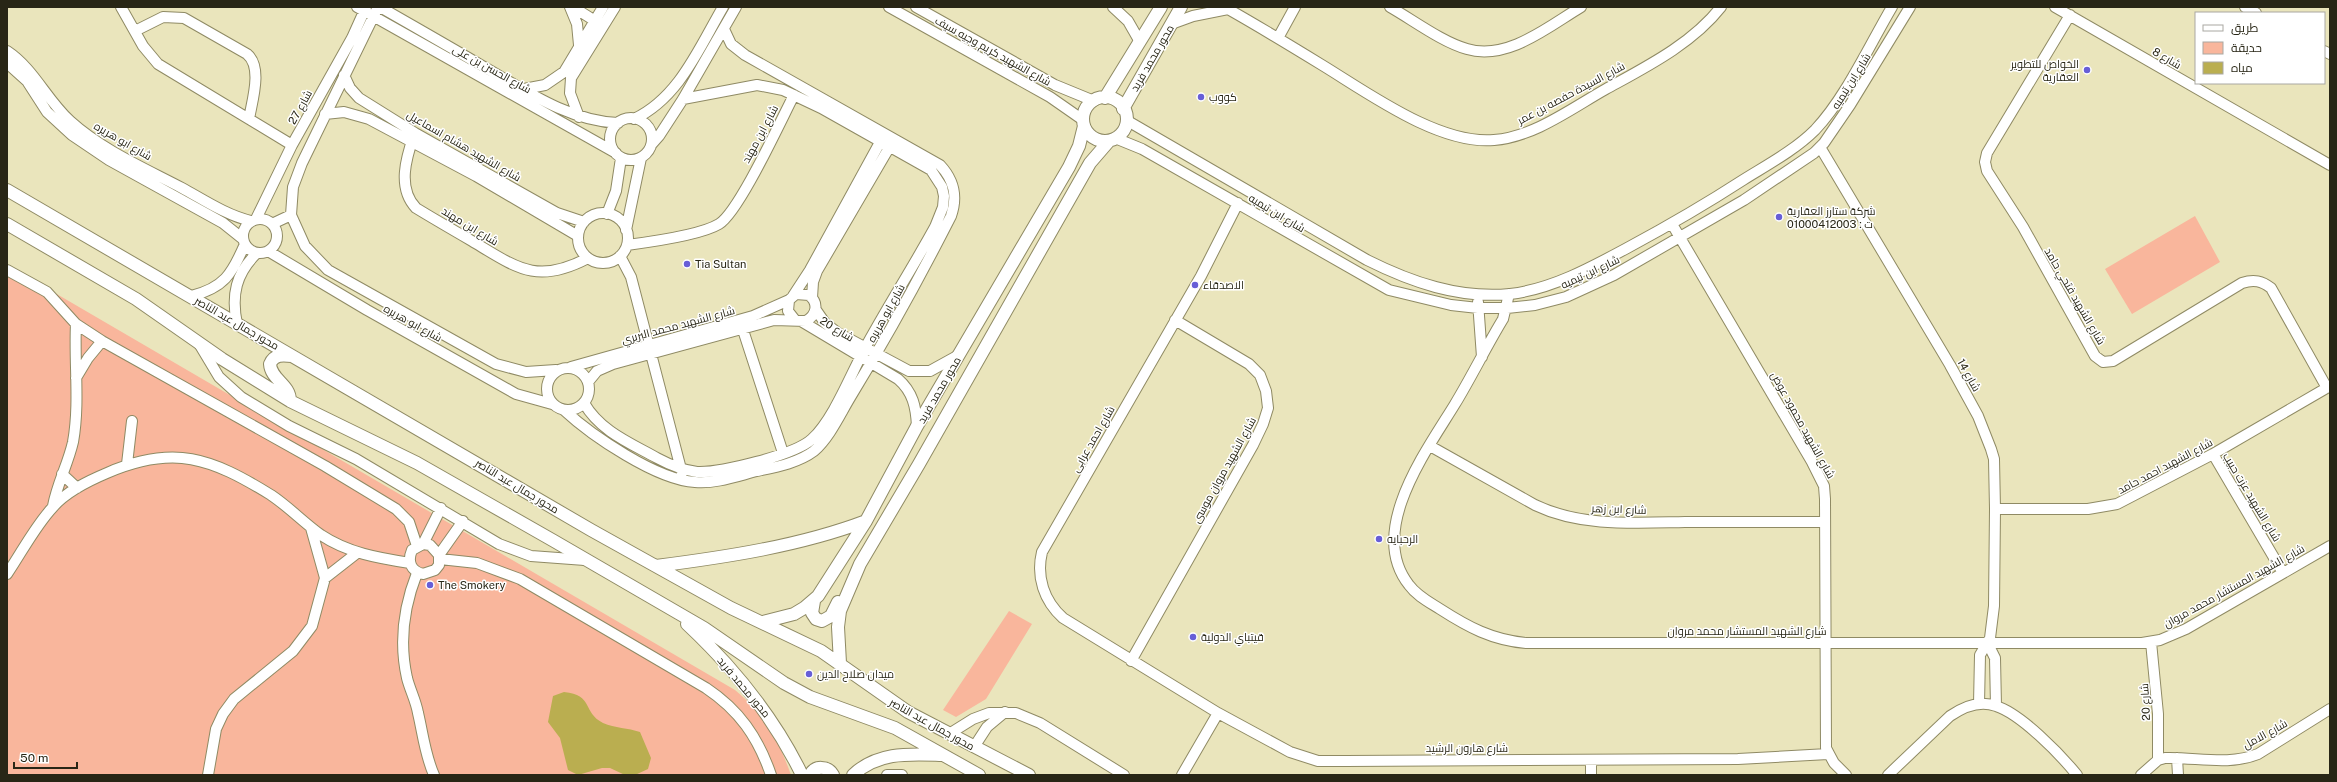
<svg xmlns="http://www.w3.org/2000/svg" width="2337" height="782" font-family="'Public Sans',Cairo,sans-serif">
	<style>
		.green { fill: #f9b69c }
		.water { fill: #baae50 }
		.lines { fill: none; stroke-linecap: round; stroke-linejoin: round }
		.minor-casing { stroke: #8f8a64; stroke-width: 12 }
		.major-casing { stroke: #8f8a64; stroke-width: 14 }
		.minor { stroke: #fff; stroke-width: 10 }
		.major { stroke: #fff; stroke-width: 12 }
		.poi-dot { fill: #675ed7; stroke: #fff; stroke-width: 1.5 }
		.labels { text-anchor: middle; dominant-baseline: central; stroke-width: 3; stroke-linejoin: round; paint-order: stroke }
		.street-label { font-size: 11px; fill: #282616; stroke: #fff }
		.poi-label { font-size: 11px; fill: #282616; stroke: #fff; text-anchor: start }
	</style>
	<rect width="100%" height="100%" fill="#eae5bc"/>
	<path class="green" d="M2195,216L2220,262L2132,314L2105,269Z
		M7,265L735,690C765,715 778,739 791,775H7Z
		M1009,611L1032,624L986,699L956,717L943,710Z"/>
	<path class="water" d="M564,692C594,695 582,712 603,723C615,728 628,728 640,732L651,758L648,769L635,775H625L610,768H602L578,775L568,770L560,738L548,722L553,696Z"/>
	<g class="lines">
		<g class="minor-casing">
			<path id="minor" d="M121,7L143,46L158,64L292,145
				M357,7L616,153
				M378,7L302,163L293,187L291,215L305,246L328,270L496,364L526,372L556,370
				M380,7C415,27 450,47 484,67C526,91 569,121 618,123
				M570,7L577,24L579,45
				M573,7L600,24
				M889,7L1050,97L1083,120
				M916,7L1055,85L1094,101
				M1113,7L1128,21L1140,42
				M1390,7C1413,20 1442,42 1467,49C1508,61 1549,26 1581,7
				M2055,7L2330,165
				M2245,7L2256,13
				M1228,9C1260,27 1291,46 1322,65C1368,93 1439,145 1494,140C1534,137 1572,108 1606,89C1646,67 1692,44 1721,7
				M2070,15L1987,153L1985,162L1987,171L2023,227L2095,356L2103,362L2113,361L2242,283C2254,279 2262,281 2271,288L2327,388
				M1171,24L1193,16L1228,9
				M135,31L163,17L184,18L247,54C263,67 252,101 249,119
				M1278,38L1295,7
				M7,51C34,69 46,99 70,121C102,150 144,168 182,188C204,200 226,215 251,221
				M2324,51L2330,54
				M7,63L27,81L47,112L72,135L109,160L223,223L243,239
				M344,75L350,88L359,98L415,133L557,213L584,222
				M524,89L545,85L564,72L603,7
				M325,114L344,112L369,119L476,176L578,236
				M579,117L570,93L571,78L615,7
				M610 139a21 21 0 1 1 42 0a21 21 0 1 1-42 0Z
				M634,119C679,98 699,48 723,7
				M1126,120L1367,260C1411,282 1459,299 1510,294C1552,289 1592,267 1629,247C1668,226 1706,204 1743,180C1767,165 1795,150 1815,130C1846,97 1869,46 1892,7
				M414,135C406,158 397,188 416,208C434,219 453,230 472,241C517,268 537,285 588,258
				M1115,138L1142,149L1389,290L1451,305L1478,308H1507L1535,305L1566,297L1614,275L1744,200L1814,153L1824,143L1850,105L1910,7
				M651,145L659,136L683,99L736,7
				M1820,147L1950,365L1978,416L1991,449L1994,459L1995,509L1994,606L1990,638L1980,655L1979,704
				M1238,203L1201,276L1042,552C1036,577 1044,601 1063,618L1218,713L1290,752L1318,761H1345L1738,759L1828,754
				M578 238a25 25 0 1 1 50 0a25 25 0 1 1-50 0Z
				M607,214L616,191L621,158
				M256,219L292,145L352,38L366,7
				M243 236a17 17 0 1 1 34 0a17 17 0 1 1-34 0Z
				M272,224L291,215
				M1672,224L1812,462L1824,486L1825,499L1826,748L1834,763L1846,775
				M626,230L641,158
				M627,245C650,242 701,235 719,224C739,212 781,120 794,95
				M268,251L367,310L516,394L552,404
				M620,256L631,277L682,473
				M7,270L47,292L76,324L102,341L325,466L396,509L409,522L417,546
				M1509,294L1503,319C1486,347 1472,376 1455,404C1427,450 1366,531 1409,585C1417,596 1429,602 1440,609C1468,627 1492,640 1526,643H2142L2160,640L2186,629L2330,546
				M191,296C224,288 232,274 245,244
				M793,296L810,270L884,135
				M812,298L813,282L817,271L893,141
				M1478,302L1482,357
				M816,310L825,323L838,333L909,371H930L959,355
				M801,321L898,379C913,392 916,407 917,426
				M237,324C231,295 236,273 257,253
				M743,330L783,453
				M198,342L219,377L241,397L289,426L356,459L499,544L531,556L585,560
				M571,367L753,316L789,300
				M547 389a21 21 0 1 1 42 0a21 21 0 1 1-42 0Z
				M76,378L88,358L102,341
				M588,382L597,371L613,364L774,320L806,321C817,315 819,303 809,295L796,294L789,300L788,311L795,320
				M584,403C600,431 630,443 657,458C670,465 682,470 697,472C720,473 795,455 812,439C833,420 850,376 864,350C886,309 912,269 935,227L943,207L944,196L942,187L931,170L821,108L783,90L757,85L683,99
				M564,410C592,436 657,480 695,482C715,484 737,476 757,471C776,467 798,463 814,451C830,437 840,414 851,396C887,337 920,277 951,216C958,196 954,180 940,165L745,55L731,44L724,29
				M1430,446L1535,505C1581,527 1634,523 1685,522C1732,522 1778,522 1825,522
				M2213,454L2283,573
				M127,464L132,421
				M62,474L77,488
				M53,506C57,484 68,464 73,442C80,403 74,363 76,324
				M1995,509H2088L2117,504L2213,454L2330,386
				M423,544L441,508
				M439,555L430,545L423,544L412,550C407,562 411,571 423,574L435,570L439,565V555L463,521
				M440,559L477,563L520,579L706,688C739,710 758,737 771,775
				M417,573C404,606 399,642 407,678C410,690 416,701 418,713C423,734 425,755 434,775
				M7,574C22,552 35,526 53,507C67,491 88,481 107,473C174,444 211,458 271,495C289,507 304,523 321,535C348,553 378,558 410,563
				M325,578L357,553
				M2151,642L2158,714V760
				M1988,644L1995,658L1996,706
				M1131,661L1253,445L1263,424L1268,408L1266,391L1260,375L1249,364L1175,320
				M949,734L973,719L989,713H1016L1040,723L1124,775
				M974,747L987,727L1005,712
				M2177,758L2178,775
				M1591,760V775
				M208,775L216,729L223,714L234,699L293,651L312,626L325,578L311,528
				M887,775H902
				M1182,775L1218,713
				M1888,775L1950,716C1963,707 1980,700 1996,706C2021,714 2060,754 2077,775
				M2141,775L2158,760L2165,758C2197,757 2228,766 2258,754L2330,709"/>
		</g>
		<g class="major-casing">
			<path id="major" d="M1083 119a22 22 0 1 1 44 0a22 22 0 1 1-44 0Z
				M1105,98L1161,7
				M1123,109L1181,7
				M7,190L591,530L731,608L821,651L908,712L1029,775
				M7,224L136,299L222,359L290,401L417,463L554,541L704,628L784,683L810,697L895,728L979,775
				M290,401C290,384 271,380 270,364C274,354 283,355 292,356
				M656,566C726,557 800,546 866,521
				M814,601L812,613L816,619L822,621L831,616L838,602
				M763,622L794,614L804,608L818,596L866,521L917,426L1069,167L1079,146L1084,126
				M687,624C734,668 774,717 802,775
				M840,663L838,627L840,611L860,564L919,464L1090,163L1109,141
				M810,775C815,765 828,766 833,775
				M853,775C878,751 911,754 942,755"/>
		</g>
		<use href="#minor" class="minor"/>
		<use href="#major" class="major"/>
	</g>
	<g class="poi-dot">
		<circle cx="2087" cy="70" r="4"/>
		<circle cx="1201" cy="97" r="4"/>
		<circle cx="1779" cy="217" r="4"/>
		<circle cx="687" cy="264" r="4"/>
		<circle cx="1195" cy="285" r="4"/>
		<circle cx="1379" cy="539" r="4"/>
		<circle cx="430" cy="585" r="4"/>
		<circle cx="1193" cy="637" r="4"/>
		<circle cx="809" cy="674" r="4"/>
	</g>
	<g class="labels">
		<g class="street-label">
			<text transform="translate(993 51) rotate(29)">شارع الشهيد كريم وجيه سيف</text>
			<text transform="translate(1152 58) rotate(-60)">محور محمد فريد</text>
			<text transform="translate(2167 58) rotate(30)">شارع 8</text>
			<text transform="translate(492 69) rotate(29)">شارع الحسن بن على</text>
			<text transform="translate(1851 81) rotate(-58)">شارع ابن تيميه</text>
			<text transform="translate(1571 93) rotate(-28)">شارع السيدة حفصه بن عمر</text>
			<text transform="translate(300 107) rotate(-61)">شارع 27</text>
			<text transform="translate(760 134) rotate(-62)">شارع ابن مهند</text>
			<text transform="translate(123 141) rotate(30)">شارع ابو هريره</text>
			<text transform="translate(464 146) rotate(30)">شارع الشهيد هشام اسماعيل</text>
			<text transform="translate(1277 213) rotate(31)">شارع ابن تيميه</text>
			<text transform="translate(470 226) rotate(31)">شارع ابن مهند</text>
			<text transform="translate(1590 272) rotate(-25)">شارع ابن تيميه</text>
			<text transform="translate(2075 296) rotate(60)">شارع الشهيد فتحي حامد</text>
			<text transform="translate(886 313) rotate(-61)">شارع ابو هريره</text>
			<text transform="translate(237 323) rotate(30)">محور جمال عبد الناصر</text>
			<text transform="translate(413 323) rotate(29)">شارع ابو هريره</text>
			<text transform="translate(678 325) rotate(-15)">شارع الشهيد محمد البربري</text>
			<text transform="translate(837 329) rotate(31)">شارع 20</text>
			<text transform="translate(1969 375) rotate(61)">شارع 14</text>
			<text transform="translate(939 390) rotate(-60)">محور محمد فريد</text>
			<text transform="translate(1803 425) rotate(61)">شارع الشهيد محمود عوض</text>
			<text transform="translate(1093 439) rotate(-60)">شارع احمد عرابى</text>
			<text transform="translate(2165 466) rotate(-28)">شارع الشهيد احمد حامد</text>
			<text transform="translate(1224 470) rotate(-61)">شارع الشهيد مروان موسى</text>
			<text transform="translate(517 486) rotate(31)">محور جمال عبد الناصر</text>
			<text transform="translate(2252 497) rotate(59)">شارع الشهيد عزت حبيب</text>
			<text transform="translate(1619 509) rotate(2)">شارع ابن زهر</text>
			<text transform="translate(2234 586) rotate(-29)">شارع الشهيد المستشار محمد مروان</text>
			<text x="1747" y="631">شارع الشهيد المستشار محمد مروان</text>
			<text transform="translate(744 687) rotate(50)">محور محمد فريد</text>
			<text transform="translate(2145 702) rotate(-93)">شارع 20</text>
			<text transform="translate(932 724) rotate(29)">محور جمال عبد الناصر</text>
			<text transform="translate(2265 734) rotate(-29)">شارع الامل</text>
			<text x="1467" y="748">شارع هارون الرشيد</text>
		</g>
		<g class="poi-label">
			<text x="2079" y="64" text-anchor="end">الخواص للتطوير<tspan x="2079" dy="13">العقارية</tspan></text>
			<text x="1209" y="97">كووب</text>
			<text x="1787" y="211">شركة ستارز العقارية<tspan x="1787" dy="13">ت : 01000412003</tspan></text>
			<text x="695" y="264">Tia Sultan</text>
			<text x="1203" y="285">الاصدقاء</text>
			<text x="1387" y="539">الرحبايه</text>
			<text x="438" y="585">The Smokery</text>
			<text x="1201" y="637">قيتباي الدولية</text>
			<text x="817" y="674">ميدان صلاح الدين</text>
		</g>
	</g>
	<rect width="2337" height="782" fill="none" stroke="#282616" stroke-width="16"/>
	<rect x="2195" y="12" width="130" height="72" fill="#ffffff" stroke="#a9a8a2"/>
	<rect x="2203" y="25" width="20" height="6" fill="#ffffff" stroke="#a9a8a2"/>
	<text x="2231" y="32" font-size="12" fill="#282616">طريق</text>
	<rect x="2203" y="42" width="20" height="12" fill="#f9b69c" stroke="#a9a8a2"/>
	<text x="2231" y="52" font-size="12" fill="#282616">حديقة</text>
	<rect x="2203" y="62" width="20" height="12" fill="#baae50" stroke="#a9a8a2"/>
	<text x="2231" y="72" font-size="12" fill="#282616">مياه</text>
	<path d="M14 762v6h63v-6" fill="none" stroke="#282616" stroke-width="2"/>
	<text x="20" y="762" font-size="12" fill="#282616" stroke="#ffffff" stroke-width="3" paint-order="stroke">50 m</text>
</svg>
